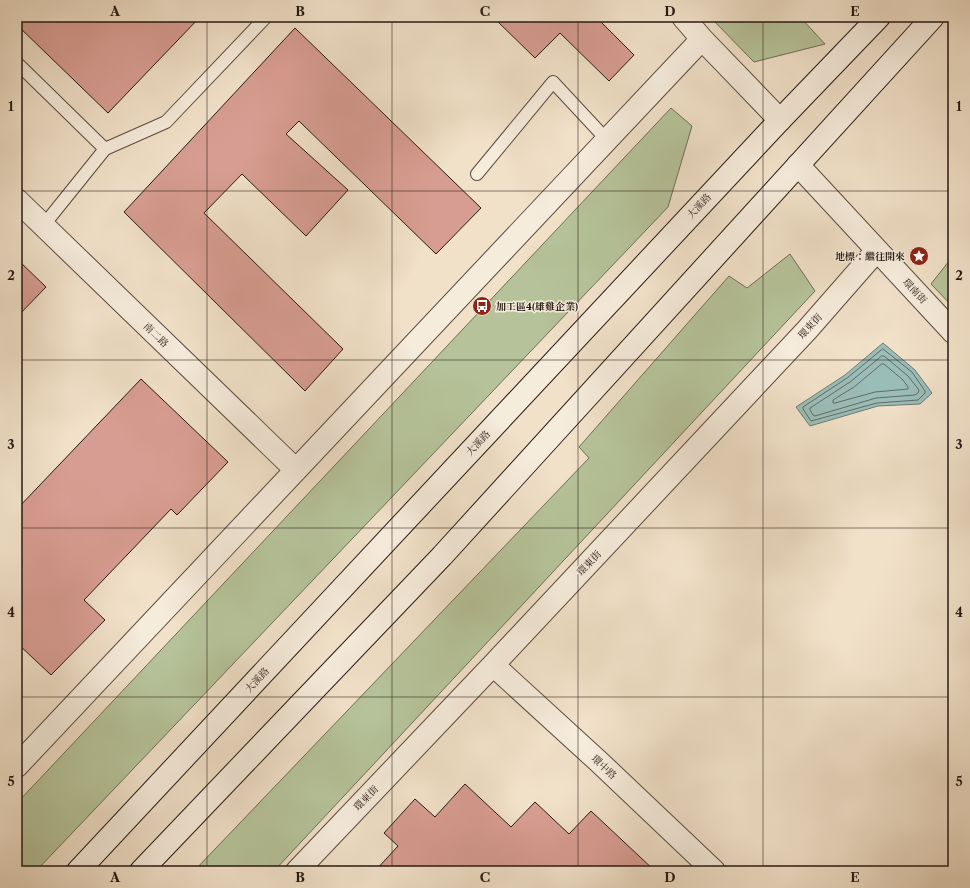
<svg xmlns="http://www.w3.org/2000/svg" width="970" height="888" font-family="'Libre Caslon Text','Noto Serif TC',serif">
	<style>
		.green { fill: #b6c39a; stroke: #6e6e57 }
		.water { fill: #9bbdb7; stroke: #6c7b76 }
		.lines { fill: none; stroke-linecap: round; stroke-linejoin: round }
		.shore { stroke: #606b66; stroke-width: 1 }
		.building { fill: #d89d92; stroke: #261914 }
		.service-casing { stroke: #594b41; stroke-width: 14 }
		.minor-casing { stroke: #594b41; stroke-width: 24 }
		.secondary-casing { stroke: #261914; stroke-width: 24 }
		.service { stroke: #f6ecdc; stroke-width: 12 }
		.minor { stroke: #f6ecdc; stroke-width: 22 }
		.secondary { stroke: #f6ecdc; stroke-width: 22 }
		.grid { fill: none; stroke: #261914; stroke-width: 1; stroke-opacity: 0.55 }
		.labels { text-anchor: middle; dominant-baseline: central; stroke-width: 3; stroke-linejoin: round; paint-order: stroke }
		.street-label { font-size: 10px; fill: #261914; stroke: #f6ecdc }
		.poi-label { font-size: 10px; font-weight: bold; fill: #261914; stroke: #f6ecdc; text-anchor: end }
		.neatline { fill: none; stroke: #261914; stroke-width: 1.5 }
		.grid-label { font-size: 13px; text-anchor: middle; font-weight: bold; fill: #261914 }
	</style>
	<rect width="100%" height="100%" fill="#f1e1c9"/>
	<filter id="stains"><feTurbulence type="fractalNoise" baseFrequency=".005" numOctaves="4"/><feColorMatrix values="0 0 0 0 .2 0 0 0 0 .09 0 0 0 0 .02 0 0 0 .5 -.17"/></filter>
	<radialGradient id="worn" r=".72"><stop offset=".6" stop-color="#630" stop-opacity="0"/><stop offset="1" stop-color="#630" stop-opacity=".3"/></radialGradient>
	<path class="green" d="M710,17H800L825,44L754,62Z
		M671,108L692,126L668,207L36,871H17V803Z
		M790,254L815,291L274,871H194L589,458L579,447L729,276L747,288Z
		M953,256V307L931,284Z"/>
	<path class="water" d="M883,343L915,370L932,393L920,404L878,406L810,426L796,407L845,375Z"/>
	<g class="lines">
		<path class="shore" d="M883,349L912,372L925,391V393L918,400L877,403L811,421L803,409V407L847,378Z
			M882,356H884L908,376L919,390L918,393L915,395L876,398L815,416L813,415L810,410V408L850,382Z
			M882,364H884L903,380L908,387V389L875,392L835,403H833V400L854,387Z"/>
	</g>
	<path class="building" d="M17,17H200L108,113L17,25Z
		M493,17H596L634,55L609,81L560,33L535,58Z
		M295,28L481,208L436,254L299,121L286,134L348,190L306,236L242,174L204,213L343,349L305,391L124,212Z
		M17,259L46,287L17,317Z
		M141,379L228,462L177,515L171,509L84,600L105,620L51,675L17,643V509Z
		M465,784L511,827L535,802L569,834L591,811L655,871H375L398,846L384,833L415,799L435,817Z"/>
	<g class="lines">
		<g class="service-casing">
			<path id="service" d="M17,63L105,149
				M477,174L553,82L607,140
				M43,226L105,149L166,122L266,17"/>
		</g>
		<g class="minor-casing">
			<path id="minor" d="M683,17L702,39L780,120
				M798,165L953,332
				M17,200L296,470
				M493,665L597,760L714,871
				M17,766L702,39
				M297,871L493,665L807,330L877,250"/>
		</g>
		<g class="secondary-casing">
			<path id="secondary" d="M78,871L780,120L879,17
				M141,871L442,556L933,17"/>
		</g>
		<use href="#service" class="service"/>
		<use href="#minor" class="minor"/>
		<use href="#secondary" class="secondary"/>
	</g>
	<path class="grid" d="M207,17V871M392,17V871M578,17V871M763,17V871M17,191H953M17,360H953M17,528H953M17,697H953"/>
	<defs>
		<g id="sight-disc" transform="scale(1)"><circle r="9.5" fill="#8f2418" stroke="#f6ecdc"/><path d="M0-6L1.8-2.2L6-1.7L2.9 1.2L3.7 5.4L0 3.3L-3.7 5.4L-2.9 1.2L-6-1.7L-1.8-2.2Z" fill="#fff"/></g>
		<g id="bus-disc" transform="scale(1)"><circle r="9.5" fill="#8f2418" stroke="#f6ecdc"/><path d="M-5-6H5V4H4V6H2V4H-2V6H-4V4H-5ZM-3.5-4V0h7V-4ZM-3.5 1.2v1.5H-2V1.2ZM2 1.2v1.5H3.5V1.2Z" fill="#fff"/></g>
	</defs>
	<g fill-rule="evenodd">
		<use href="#sight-disc" x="919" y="256"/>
		<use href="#bus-disc" x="482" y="306"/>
	</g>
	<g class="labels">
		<g class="street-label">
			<text transform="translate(699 206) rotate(-47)">大溪路</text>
			<text transform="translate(915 291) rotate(47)">環南街</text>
			<text transform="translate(810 326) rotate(-48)">環東街</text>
			<text transform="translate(156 335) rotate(44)">南二路</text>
			<text transform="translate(478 443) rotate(-47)">大溪路</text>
			<text transform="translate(589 563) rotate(-47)">環東街</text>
			<text transform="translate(257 680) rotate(-47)">大溪路</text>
			<text transform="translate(604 767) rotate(43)">環中路</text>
			<text transform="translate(366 798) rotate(-46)">環東街</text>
		</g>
		<g class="poi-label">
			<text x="905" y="256">地標：繼往開來</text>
			<text x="496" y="306" text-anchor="start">加工區4(雄雞企業)</text>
		</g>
	</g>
	<rect width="970" height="888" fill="none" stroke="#f1e1c9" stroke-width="44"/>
	<rect x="22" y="22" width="926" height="844" class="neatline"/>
	<g class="grid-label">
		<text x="115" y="16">A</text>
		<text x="300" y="16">B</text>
		<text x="485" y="16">C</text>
		<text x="670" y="16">D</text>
		<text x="855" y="16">E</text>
		<text x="11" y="111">1</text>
		<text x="959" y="111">1</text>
		<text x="11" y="280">2</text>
		<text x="959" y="280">2</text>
		<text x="11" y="449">3</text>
		<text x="959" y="449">3</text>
		<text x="11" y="617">4</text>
		<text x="959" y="617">4</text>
		<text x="11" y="786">5</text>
		<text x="959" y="786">5</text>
		<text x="115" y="882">A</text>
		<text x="300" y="882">B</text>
		<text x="485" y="882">C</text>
		<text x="670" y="882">D</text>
		<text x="855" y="882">E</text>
	</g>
	<rect width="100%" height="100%" filter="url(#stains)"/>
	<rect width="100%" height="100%" fill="url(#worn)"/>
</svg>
